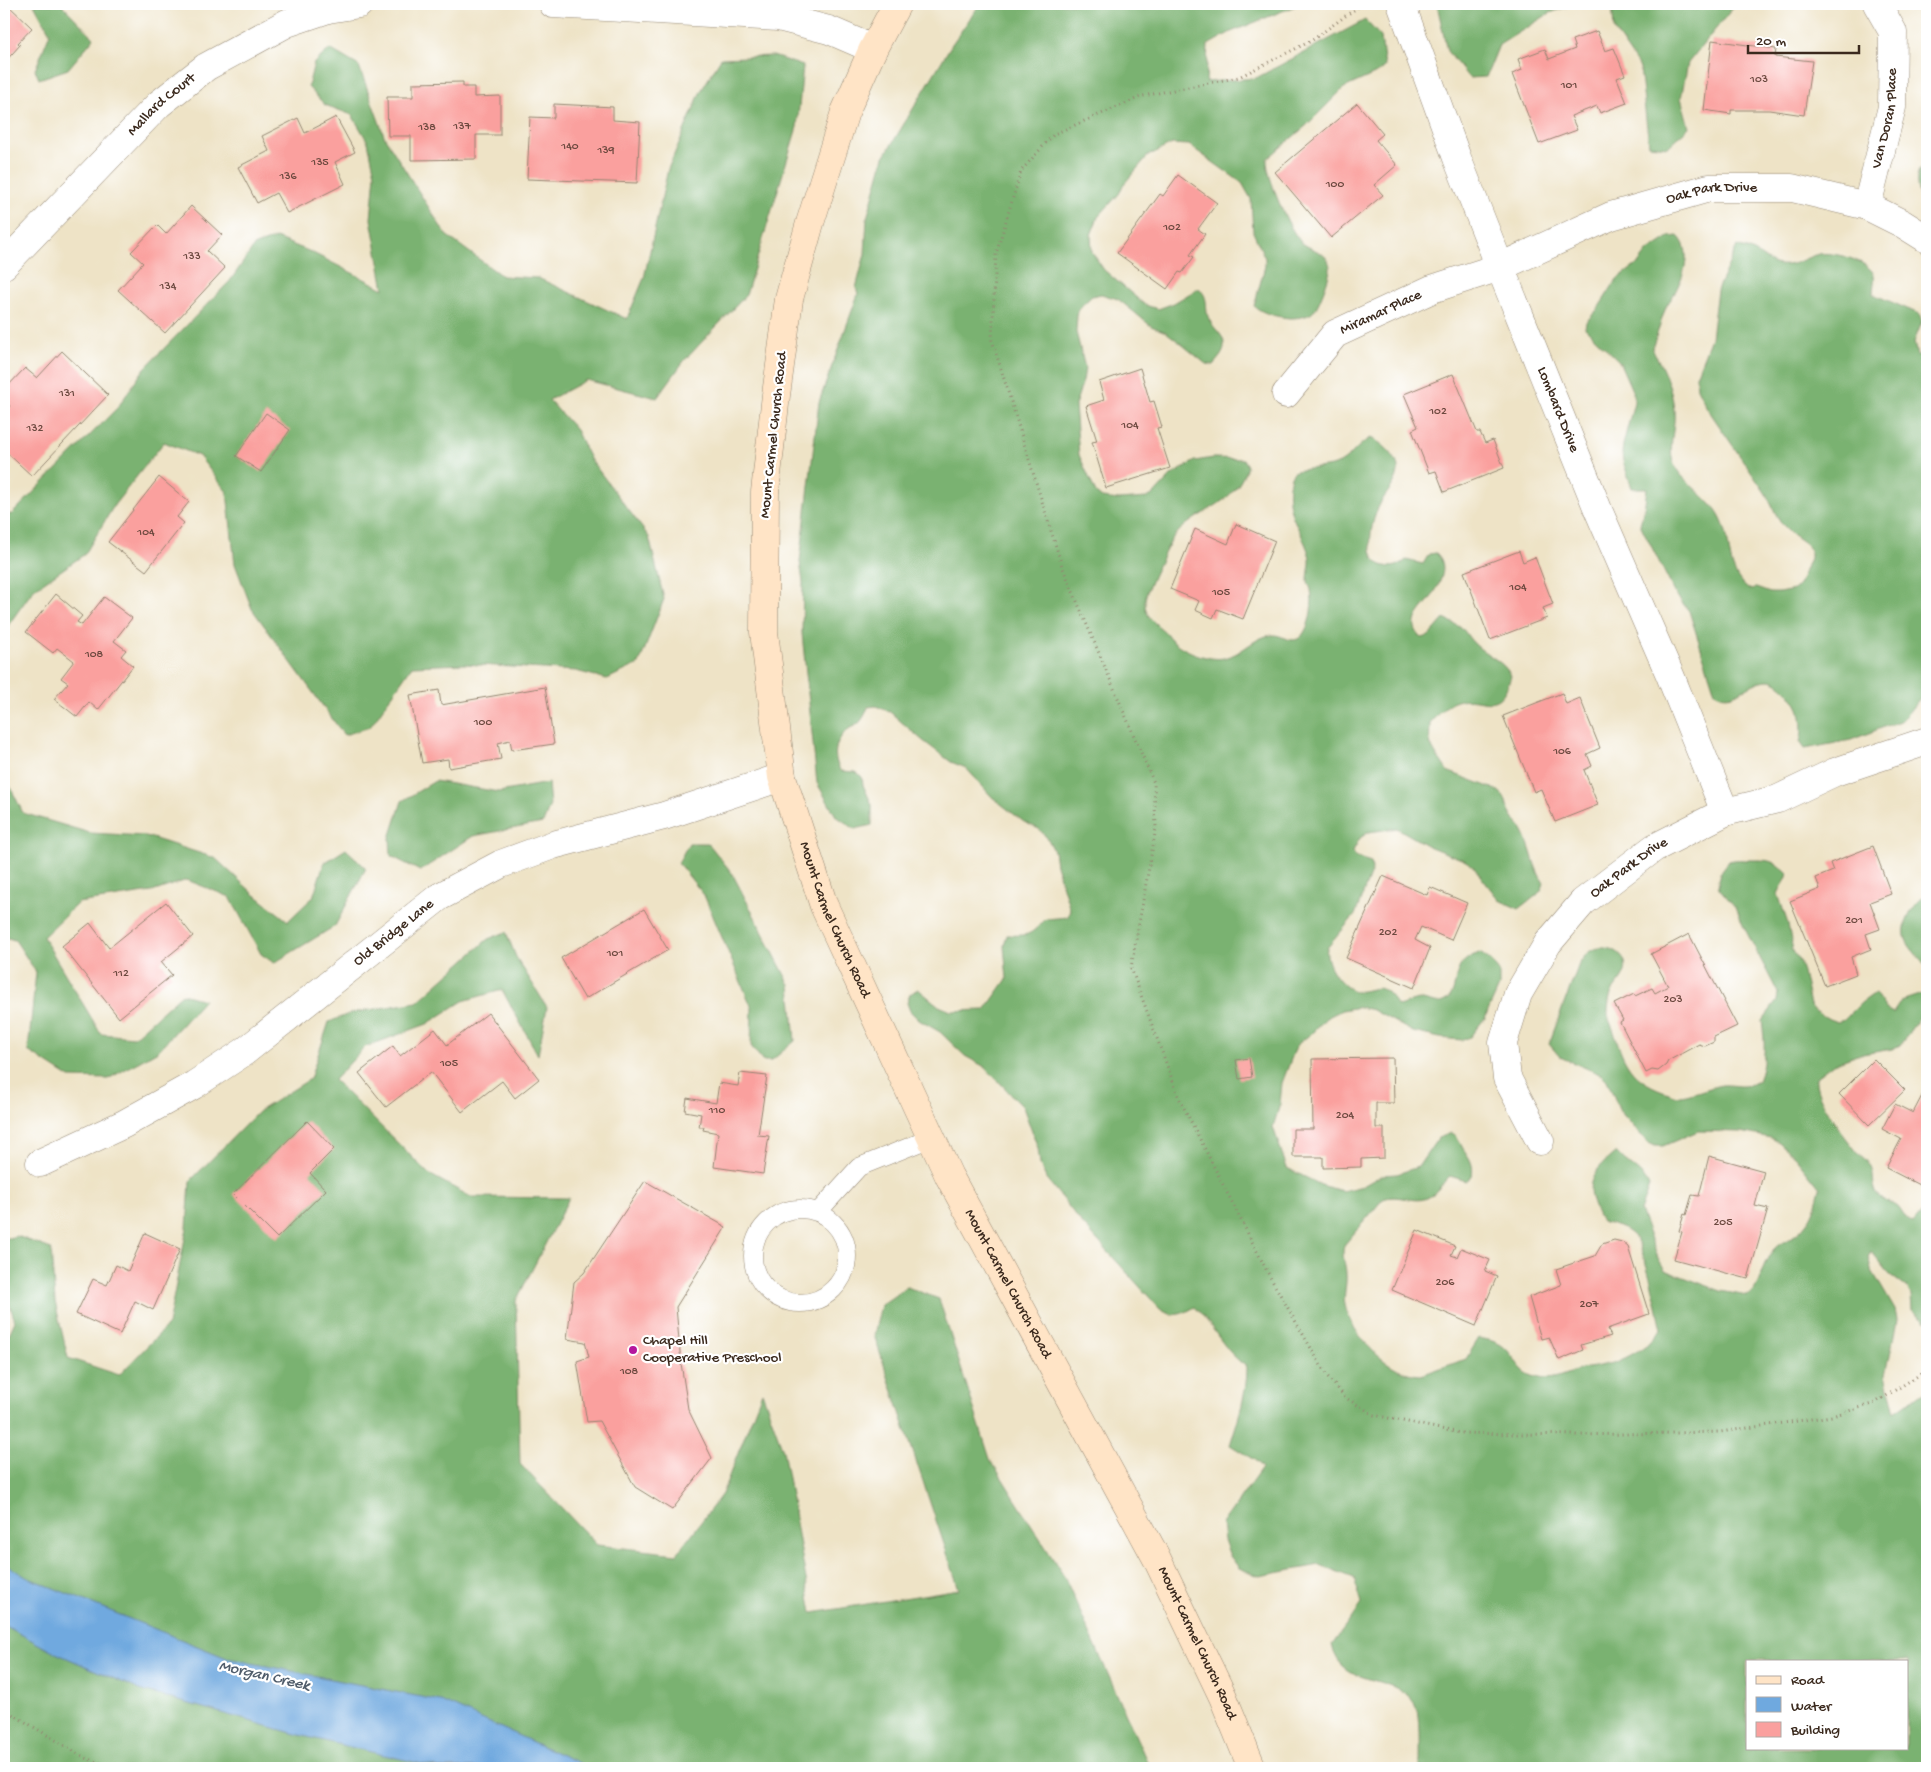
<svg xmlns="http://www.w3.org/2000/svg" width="1931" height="1772" font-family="'Gochi Hand',sans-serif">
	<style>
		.forest { fill: #7ab271; stroke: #5a6e48; fill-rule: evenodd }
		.water { fill: #6fa9df; stroke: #556a7e }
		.building { fill: #faa09e }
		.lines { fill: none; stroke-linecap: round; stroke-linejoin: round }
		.service-casing { stroke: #948672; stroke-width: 19 }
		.minor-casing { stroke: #948672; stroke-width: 29 }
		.secondary-casing { stroke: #948672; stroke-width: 29 }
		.path { stroke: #948672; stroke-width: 3; stroke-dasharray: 1 4; stroke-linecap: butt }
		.service { stroke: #fff; stroke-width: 18 }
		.minor { stroke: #fff; stroke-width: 28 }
		.secondary { stroke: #ffe4c6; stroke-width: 28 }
		.poi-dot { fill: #b5179e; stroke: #fff; stroke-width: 2 }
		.labels { text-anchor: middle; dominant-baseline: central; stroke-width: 4.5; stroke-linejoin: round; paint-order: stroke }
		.number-label { font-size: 12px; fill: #6b483e }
		.street-label { font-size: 15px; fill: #3b2a1e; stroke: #fff }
		.poi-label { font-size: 15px; fill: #3b2a1e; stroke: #fff; text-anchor: start }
		.water-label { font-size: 16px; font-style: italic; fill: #505d6b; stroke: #fff }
	</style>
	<rect width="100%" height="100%" fill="#fff"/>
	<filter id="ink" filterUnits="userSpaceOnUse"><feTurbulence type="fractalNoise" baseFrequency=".02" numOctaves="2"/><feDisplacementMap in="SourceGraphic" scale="10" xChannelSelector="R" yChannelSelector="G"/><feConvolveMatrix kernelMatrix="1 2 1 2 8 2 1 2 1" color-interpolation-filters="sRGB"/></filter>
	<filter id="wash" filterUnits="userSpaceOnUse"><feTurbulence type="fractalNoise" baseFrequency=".0096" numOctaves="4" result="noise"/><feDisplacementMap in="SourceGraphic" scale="20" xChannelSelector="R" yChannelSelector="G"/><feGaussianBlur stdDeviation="1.12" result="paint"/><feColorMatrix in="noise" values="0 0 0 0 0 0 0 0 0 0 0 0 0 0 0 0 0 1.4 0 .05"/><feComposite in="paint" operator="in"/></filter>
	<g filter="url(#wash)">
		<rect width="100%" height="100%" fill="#eee3c6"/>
		<path class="forest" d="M34,4H61L94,38L68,69L39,79L35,70L50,33Z
			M980,4H1300L1231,32L1208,45L1206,82L1256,78L1365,20L1381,37L1385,67L1379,72L1344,88L1307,125L1267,159C1266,176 1289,231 1302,243C1310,249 1322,251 1328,260C1328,260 1330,266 1330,267C1331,274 1318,309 1312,313C1306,317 1297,318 1290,318C1277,317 1264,314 1254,306L1265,266V258L1253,232L1251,199L1242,183L1200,153L1189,145L1172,144L1148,156L1123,185L1119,194L1098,217L1091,235L1092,252L1104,270L1145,305L1158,309L1174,303L1199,288C1211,300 1203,309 1210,321C1214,329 1224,335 1224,344C1225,353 1218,359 1213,365L1206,364L1174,338L1166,332L1151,326L1118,299L1101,294L1092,296L1079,308L1077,316L1076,332L1085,368L1083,381L1075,405L1079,455L1096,493L1102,498L1119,500L1147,498L1154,494L1172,475L1195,461L1213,458L1243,459L1247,466C1235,508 1196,508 1172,539C1165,551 1145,590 1145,601C1144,616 1155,623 1165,632C1167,634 1169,638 1172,640C1183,651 1209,661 1224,658C1241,655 1255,636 1272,635C1284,634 1295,649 1305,631C1311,621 1313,602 1311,590C1310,586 1308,584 1308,580C1308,572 1312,561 1309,554C1301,528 1286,516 1289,486C1290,481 1290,476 1294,472C1298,469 1326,468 1335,465C1350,460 1356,445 1371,438C1381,442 1397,456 1398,468C1399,480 1387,492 1381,502C1373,517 1369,534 1371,550C1373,559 1376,564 1385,566C1394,568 1399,566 1406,560L1423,564L1429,554L1436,553C1449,564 1441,582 1433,595C1424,609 1404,622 1422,638L1429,636L1444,619C1450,622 1456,624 1461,628C1466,631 1467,636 1471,640C1482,654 1503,659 1511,676C1498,719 1482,693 1457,701C1446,704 1437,715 1430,723C1430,729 1429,735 1430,741C1432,752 1442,761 1447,771L1497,790C1509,799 1504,801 1510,813C1513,820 1520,825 1523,832C1532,848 1533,868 1544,883L1542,889L1537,895L1519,909L1499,900L1472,865L1464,860L1428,846L1397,828L1369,832L1360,838L1353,851L1355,857L1371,862L1372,870L1355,915L1327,948C1324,962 1340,987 1355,991C1364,993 1374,986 1382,989C1389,992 1394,1001 1398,1006C1406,1004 1414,1000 1422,1000C1430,1001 1437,1006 1445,1001C1463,991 1445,963 1480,953L1490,960L1499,971V987L1485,1018L1469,1038L1462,1040L1440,1038L1413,1032L1373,1010L1359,1007L1342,1010L1326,1018L1312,1033L1299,1043L1295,1049L1282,1083L1280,1104L1273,1127L1287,1168L1321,1185L1342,1191L1363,1186L1382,1175L1397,1174L1418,1167L1438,1138L1452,1133C1460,1137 1459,1143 1464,1150C1470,1159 1474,1164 1472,1176L1466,1181L1450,1176C1442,1183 1436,1194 1427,1198C1415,1204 1397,1193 1383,1199L1345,1244C1340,1253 1346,1264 1346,1274C1347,1285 1343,1295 1345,1305C1351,1335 1389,1375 1421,1375L1466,1359L1479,1338C1489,1340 1500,1342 1507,1350C1515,1358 1519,1370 1530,1375C1552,1384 1561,1375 1582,1369C1591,1367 1602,1366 1612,1363C1629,1358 1652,1344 1662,1329C1657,1307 1646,1250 1633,1236C1625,1227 1612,1225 1601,1222C1583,1188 1587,1176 1616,1152C1626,1165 1643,1171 1649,1186L1640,1211L1658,1258L1665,1270L1721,1291L1747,1296L1753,1292C1762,1279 1763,1262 1773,1250C1778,1244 1786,1241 1792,1237C1810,1226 1816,1207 1820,1188L1796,1158L1779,1142L1771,1138L1741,1132L1698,1131L1663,1146H1655L1647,1142L1620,1111L1607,1080L1602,1075L1560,1057L1549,1044L1579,964C1583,959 1586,953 1592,950C1603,945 1621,949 1625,962C1628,973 1620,981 1614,989C1610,994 1608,1004 1608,1011C1607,1018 1612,1025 1614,1032C1624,1063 1631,1079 1663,1091C1667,1092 1673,1095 1677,1096C1687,1097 1709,1087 1722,1085C1737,1084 1742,1090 1758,1081C1766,1061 1765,1042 1762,1021L1777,1001L1778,993L1744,927L1737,909L1719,888L1718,880L1720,873L1729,861C1736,859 1741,860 1749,860C1769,860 1772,859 1788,874C1786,882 1781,886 1778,894L1788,924L1793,951L1800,963L1803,972L1810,1005L1815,1011L1829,1019L1837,1022L1844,1020L1861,1003L1875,993L1886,1009L1893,1013L1901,1001L1922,994L1927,988V1000L1919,1018L1900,1045L1892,1049L1857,1055L1833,1064L1816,1077C1813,1097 1845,1137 1858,1153C1862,1157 1866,1159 1869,1164C1877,1175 1869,1187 1881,1199C1886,1203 1894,1203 1898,1207C1904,1214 1905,1220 1913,1224L1922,1213L1927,1211V1321L1912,1310L1911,1295L1907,1288L1889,1274L1871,1252L1868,1258L1871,1269L1895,1310L1897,1320L1886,1375L1895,1412L1927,1390V1768H1420C1420,1755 1421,1721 1418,1711C1404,1670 1341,1692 1332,1645L1362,1604L1354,1578L1320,1565L1259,1576L1239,1568L1230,1556L1224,1540L1222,1524L1262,1468L1256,1461L1230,1445C1238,1419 1247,1394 1247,1367C1224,1352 1214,1326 1195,1307C1181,1315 1173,1318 1160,1309L1080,1221L1046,1178L1040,1165L1038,1148L1023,1107L985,1067L965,1056L940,1032L919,1020L910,1011L907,1003L910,994L918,989L939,1006L951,1011L985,1010L1007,979L1004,946L1007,935C1031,936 1029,935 1046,919L1068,917L1070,909L1056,865L1054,851L1048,839L1039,829L1024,822L992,797L966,768L951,762L922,740L890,712L876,706L868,707C866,713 864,717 860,722C857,725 854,726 850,728C835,739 831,756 841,771L856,772L862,777L863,785L872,805V825L855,829L836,816L817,783L802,633L803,582L800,562L819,402L858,294L856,288L865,254L867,218L884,157L952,44ZM1747,1661H1907V1748H1747Z
			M1437,4H1574L1550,13L1499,45L1486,77L1469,78L1447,51Z
			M1612,4H1733L1732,9L1688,63L1681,98L1689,127L1668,147L1649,145L1640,68L1614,30Z
			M1923,28L1927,29V68L1921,35Z
			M330,49L359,66L385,138L446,235L502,276L538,278L627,319L644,278L668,169L701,91L721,58L773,56L803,66L797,127L746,295L684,361L657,398L586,380L549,400L576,430L590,459L649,537L664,599L639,664L607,679L576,671L464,664L412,666L370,727L344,735L252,609L235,564L227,492L199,456L164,442L115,504L85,554L34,589L4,631V515L12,514L118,407L144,369L230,281L255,245L276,238L311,252L384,289L371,219L375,174L368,142L352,115L325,105L308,87L314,63Z
			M1927,163V204L1921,200C1916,188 1913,169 1927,163Z
			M1678,236C1694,252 1683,277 1674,294C1672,299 1668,302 1666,307C1661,321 1657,335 1652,348C1662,367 1672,387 1674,409C1676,426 1668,446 1673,462C1679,480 1710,497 1720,517C1734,543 1723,568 1748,589L1756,588L1770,593H1779L1794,590L1799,585L1810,558V550L1806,544L1792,534L1780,522L1766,494L1707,408L1697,388L1696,376L1711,338L1717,290L1737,246C1742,248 1748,249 1752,251C1761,255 1769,264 1779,265C1795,267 1805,257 1819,254C1832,251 1870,261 1874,275C1875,281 1873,289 1873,294L1919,314L1922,322L1914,342L1917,356L1922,352L1927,338V690L1902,720L1851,740L1805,749L1800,742C1803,733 1802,721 1800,711C1797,701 1780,679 1768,680C1748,681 1733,705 1715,692L1689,611L1676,595L1640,524L1644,510L1647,488H1632L1623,461L1622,453L1623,445L1634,402V395L1619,361L1585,328L1586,322L1597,310L1617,279L1638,264L1648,251L1669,237Z
			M4,774L23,813L90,833L146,836L215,858L254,894L288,921L313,897L324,863L346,849L366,868L335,926L274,963L261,954L230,897L187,880L152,892L78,903L43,937L101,1034L134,1037L182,994L204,1000L158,1051L108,1079L70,1078L28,1051L36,972L15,940L4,937Z
			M435,781L499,792L548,783L550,805L543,823L473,836L420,871L391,856L390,838L402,801Z
			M689,843H708L732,873L790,985L795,1041L771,1061H763L751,1046L752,1008L704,895L678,863Z
			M1927,894V967C1910,946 1896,939 1911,912C1916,904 1920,899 1927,894Z
			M506,932L516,957L547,1007L538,1055L502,990L463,1001L427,1024L365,1047L334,1080L429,1174L471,1197L569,1198L516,1301L520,1464L597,1545L677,1554L722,1494L762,1392L783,1450L812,1613L959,1589L874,1335L881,1305L907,1287L939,1299L990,1459L1065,1578L1150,1768H4V1345L15,1321L4,1288V1239L17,1236L51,1249L55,1302L68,1358L119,1375L168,1325L187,1228L190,1181L259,1111L310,1079L329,1022L351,1013L417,1002L488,939Z"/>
		<path class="water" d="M4,1563L26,1577L227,1658L441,1701L591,1768H439L299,1735L140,1690L51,1651L4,1625Z"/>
		<g id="blocks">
			<path class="building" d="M4,4H7L32,28L18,43L20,45L4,63Z
				M1597,31L1605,51L1614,48L1625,75L1617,78L1627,103L1600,113L1597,106L1571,116L1577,130L1539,144L1512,74L1522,70L1518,59L1545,49L1549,59L1575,49L1572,40Z
				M1712,40L1776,49L1775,57L1812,61L1804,115L1769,110H1731V114L1704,110Z
				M463,82V87H474V97L500,96V135H476V159L411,160V136H388L387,97H413V83Z
				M1357,103L1383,134L1376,140L1397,165L1374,185L1383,195L1331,238L1275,172Z
				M554,104L613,107V120L640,122L637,183L527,179L530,117L554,118Z
				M336,117L355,152L335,162L345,184L287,213L276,193L257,203L238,167L269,151L262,136L298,118L305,133Z
				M1178,175L1217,203L1198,229L1205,234L1190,255L1194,257L1182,273L1179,272L1167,289L1117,253L1160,194L1163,196Z
				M191,206L222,235L207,251L225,268L165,333L118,290L143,263L131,252L157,225L166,234Z
				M62,351L108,395L32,476L4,450V412L10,406L4,400V390L25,368L37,378Z
				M1140,368L1150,402L1154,401L1162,427L1157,428L1170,468L1106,488L1092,442L1097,441L1086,406L1104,400L1099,382Z
				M1453,374L1477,432H1480L1485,443L1493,440L1504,468L1444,492L1436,471L1429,473L1412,430L1418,427L1404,394Z
				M266,413L290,430L261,472L236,456Z
				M159,477L189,502L177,517L184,523L146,571L108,542Z
				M1236,524L1275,541L1243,619L1217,609L1213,618L1195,610L1199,601L1170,589L1195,529L1228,544Z
				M1519,551L1523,562L1535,557L1553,604L1543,608L1547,618L1490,640L1464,572Z
				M56,594L82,616L77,622L82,625L104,597L132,618L114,641L126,650L121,656L133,666L98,710L89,702L77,717L54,699L68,683L61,678L74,661L57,648L53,653L26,632Z
				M545,687L554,744L512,750L510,740L498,743L501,759L449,768L448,759L422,763L410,695L439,690L441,705Z
				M1562,693L1566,704L1580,698L1600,748L1587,754L1592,766L1584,770L1598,805L1555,822L1541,789L1534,792L1503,716Z
				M1873,846L1891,894L1870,902L1880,929L1866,934L1871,949L1851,957L1856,974L1825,986L1790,901L1820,889L1816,878L1833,871L1830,863Z
				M1383,876L1427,895L1430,887L1467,903L1451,940L1421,927L1415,940L1430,948L1414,988L1346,958Z
				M166,902L193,936L161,962L172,975L119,1018L62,946L90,923L109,948Z
				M644,909L668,950L585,999L561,958Z
				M1689,934L1737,1026L1714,1037V1042L1705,1046L1699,1044L1668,1061L1666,1065L1658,1071L1652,1070L1646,1073L1620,1022L1623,1020L1614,1004L1634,994L1635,996L1652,988L1655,993L1668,986L1651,954Z
				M488,1013L539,1079L515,1098L502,1081L462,1112L431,1072L386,1107L359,1073L393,1046L400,1056L435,1029L447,1045Z
				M1249,1058L1252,1077L1239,1079L1236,1060Z
				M1393,1058L1394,1103H1376V1128H1384V1158L1361,1159V1167L1323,1168V1157H1293V1129H1313L1312,1059Z
				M1874,1059L1905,1090L1869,1125L1839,1094Z
				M740,1073L767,1076L758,1135L769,1136L763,1174L714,1167L718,1133L703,1130L704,1127H699L701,1114L685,1111L687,1098L716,1103L719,1083L738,1086Z
				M1925,1090L1927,1091V1189L1886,1168L1901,1139L1882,1129L1895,1104L1913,1113Z
				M307,1121L334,1149L310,1173L326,1190L277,1238L233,1194Z
				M1709,1156L1764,1171L1755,1206L1768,1209L1748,1279L1674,1259L1682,1232L1679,1231L1684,1214L1686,1215L1692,1195L1699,1196Z
				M645,1181L726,1227L676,1307L681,1363L688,1409L712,1458L672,1510L635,1487L599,1421L587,1422L577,1361L589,1357L585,1342L567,1339L574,1282L584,1273Z
				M1417,1230L1455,1246L1451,1255L1457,1257L1461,1248L1490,1260L1485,1271L1497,1276L1476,1326L1392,1290Z
				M145,1233L180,1249L153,1310L135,1301L120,1334L76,1314L93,1279L107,1285L116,1265L128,1271Z
				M1614,1240L1622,1242L1628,1247L1649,1314L1607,1329L1611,1336L1581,1345L1583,1350L1559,1360L1549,1337L1541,1339L1529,1297L1561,1285L1556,1269L1595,1256L1602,1244Z"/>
		</g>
	</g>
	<g filter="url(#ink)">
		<use href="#blocks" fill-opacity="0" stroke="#948672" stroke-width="1"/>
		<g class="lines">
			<g class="service-casing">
				<path id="service" d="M753 1256a47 47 0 1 1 94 0a47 47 0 1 1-94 0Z
					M818,1212L859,1167L931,1138"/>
			</g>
			<g class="minor-casing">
				<g id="minor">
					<path d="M553,4L778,17L829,30L873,49"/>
					<path id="s1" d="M1401,4L1457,158L1500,267L1599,512L1670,675L1725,812"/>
					<path id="s2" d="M1867,206L1892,107L1893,32L1877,4"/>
					<path id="s3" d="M4,265L159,104L206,67L287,23L328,9L359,4"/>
					<path id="s4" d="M1286,394L1335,334L1432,289L1500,267L1611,216L1709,188H1792L1867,206L1903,224L1927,239"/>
					<path id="s5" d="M1540,1141L1507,1078L1503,1043L1518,994L1548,943L1583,902L1654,848L1725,812L1778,799L1835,772L1927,741"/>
					<path id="s6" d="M40,1163L124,1124L194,1085L244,1052L439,897L501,864L553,845L664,816L782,777"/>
				</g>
			</g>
			<g class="secondary-casing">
				<g id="secondary">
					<path id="s7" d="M897,4L873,49L845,112L810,223L789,299L776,395L765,492L764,632L782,777L824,906L949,1176L1156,1557L1223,1697L1252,1768"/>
				</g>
			</g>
			<path class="path" d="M1362,4L1311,41L1239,77L1143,96L1054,134L1021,171L996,254L992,340L1062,566L1154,783L1156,828L1131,968L1179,1098L1270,1277L1327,1376L1346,1398L1374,1415L1460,1433L1578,1435L1720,1432L1832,1416L1875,1403L1927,1370
				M4,1709L85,1758L115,1768"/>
			<use href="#service" class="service"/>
			<use href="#minor" class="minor"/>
			<use href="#secondary" class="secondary"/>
		</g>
	</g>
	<circle class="poi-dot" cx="633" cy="1350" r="5"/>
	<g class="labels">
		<g class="number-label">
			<text x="1759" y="80">103</text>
			<text x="1569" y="86">101</text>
			<text x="462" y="127">137</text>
			<text x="427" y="128">138</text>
			<text x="570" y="147">140</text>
			<text x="606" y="151">139</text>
			<text x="320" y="163">135</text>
			<text x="288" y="177">136</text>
			<text x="1335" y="185">100</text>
			<text x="1172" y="228">102</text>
			<text x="192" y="257">133</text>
			<text x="168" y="287">134</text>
			<text x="67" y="394">131</text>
			<text x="1438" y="412">102</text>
			<text x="1130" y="426">104</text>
			<text x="35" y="429">132</text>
			<text x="146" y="533">104</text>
			<text x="1518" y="588">104</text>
			<text x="1221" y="593">105</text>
			<text x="94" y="655">108</text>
			<text x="483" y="723">100</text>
			<text x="1562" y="752">106</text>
			<text x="1854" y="921">201</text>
			<text x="1388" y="933">202</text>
			<text x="615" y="954">101</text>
			<text x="121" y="974">112</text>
			<text x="1673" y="1000">203</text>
			<text x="449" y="1064">105</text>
			<text x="717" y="1111">110</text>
			<text x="1345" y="1116">204</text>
			<text x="1723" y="1223">205</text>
			<text x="1445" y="1283">206</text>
			<text x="1589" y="1305">207</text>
			<text x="629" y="1372">108</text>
		</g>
		<g class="street-label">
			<text stroke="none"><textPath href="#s3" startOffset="225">Mallard Court</textPath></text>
			<text stroke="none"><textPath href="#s2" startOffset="90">Van Doran Place</textPath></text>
			<text stroke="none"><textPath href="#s4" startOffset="482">Oak Park Drive</textPath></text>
			<text stroke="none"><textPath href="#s4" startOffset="128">Miramar Place</textPath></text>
			<text stroke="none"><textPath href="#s1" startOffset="435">Lombard Drive</textPath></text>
			<text transform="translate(774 435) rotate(-84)">Mount Carmel Church Road</text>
			<text stroke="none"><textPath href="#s5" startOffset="328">Oak Park Drive</textPath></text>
			<text stroke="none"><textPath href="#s7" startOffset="948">Mount Carmel Church Road</textPath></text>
			<text stroke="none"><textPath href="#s6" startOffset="424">Old Bridge Lane</textPath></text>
			<text stroke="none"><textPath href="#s7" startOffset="1352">Mount Carmel Church Road</textPath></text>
			<text stroke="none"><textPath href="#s7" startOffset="1758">Mount Carmel Church Road</textPath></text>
		</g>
		<g class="poi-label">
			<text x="643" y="1341">Chapel Hill<tspan x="643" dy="17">Cooperative Preschool</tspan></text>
		</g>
		<g class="water-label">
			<text transform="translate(264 1677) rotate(13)">Morgan Creek</text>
		</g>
	</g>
	<rect width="1931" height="1772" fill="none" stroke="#fff" stroke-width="20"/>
	<rect x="1746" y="1660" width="162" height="90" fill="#ffffff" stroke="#b1aaa5"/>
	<rect x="1756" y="1676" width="25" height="8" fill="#ffe4c6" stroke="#b1aaa5"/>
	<text x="1791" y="1684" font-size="15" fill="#3b2a1e">Road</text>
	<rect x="1756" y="1697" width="25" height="15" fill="#6fa9df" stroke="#b1aaa5"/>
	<text x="1791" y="1710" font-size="15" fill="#3b2a1e">Water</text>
	<rect x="1756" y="1722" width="25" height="15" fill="#faa09e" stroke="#b1aaa5"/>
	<text x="1791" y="1734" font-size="15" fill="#3b2a1e">Building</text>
	<path d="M1748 45v8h111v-8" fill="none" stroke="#3b2a1e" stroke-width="2.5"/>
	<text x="1756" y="45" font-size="15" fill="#3b2a1e" stroke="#ffffff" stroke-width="4" paint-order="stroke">20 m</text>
</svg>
